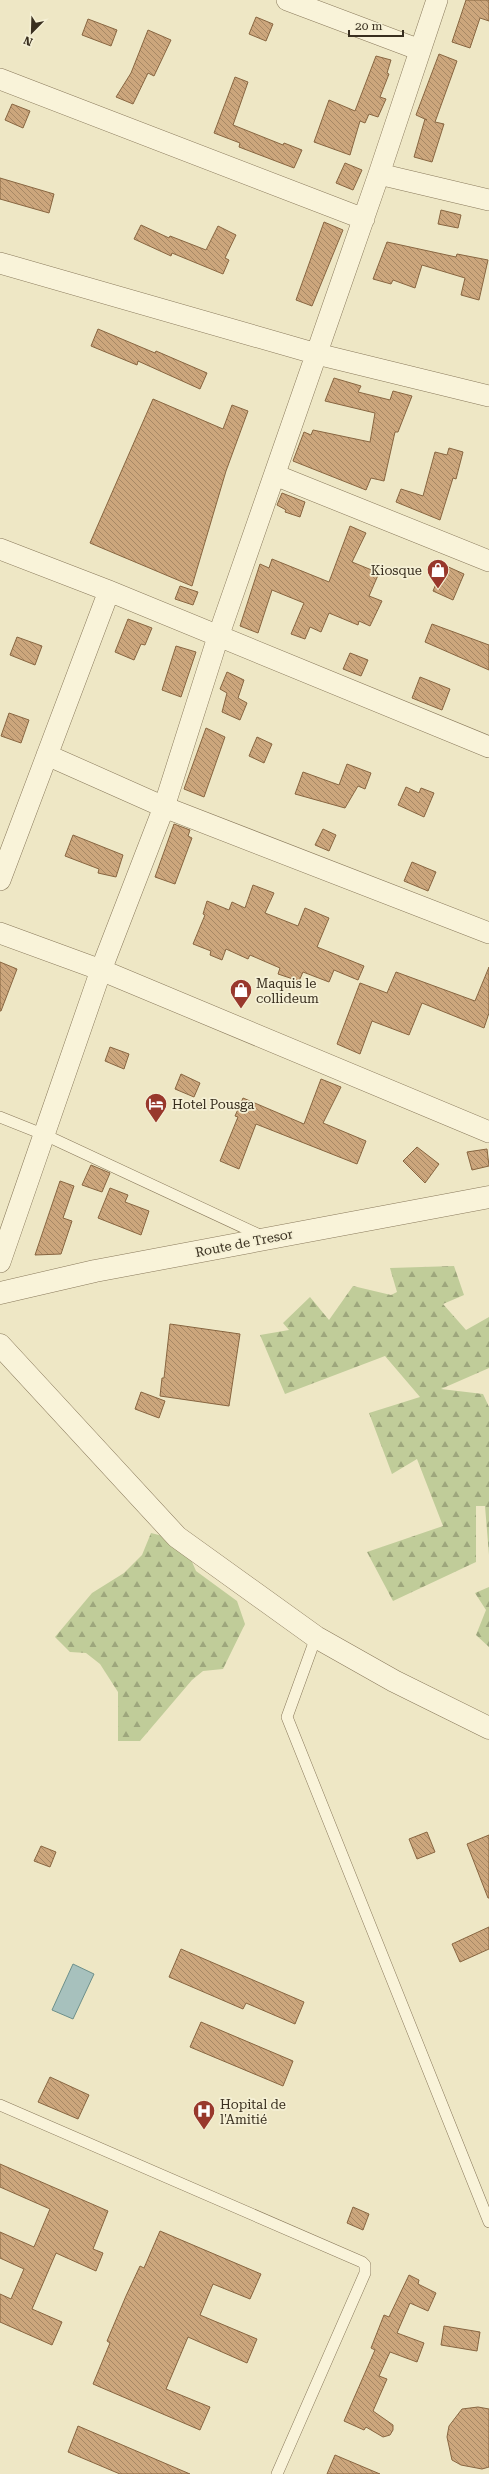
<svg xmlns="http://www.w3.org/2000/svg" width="489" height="2474" font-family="'Roboto Serif',serif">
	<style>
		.forest { fill: url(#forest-firs) }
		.water { fill: #a7c1bd; stroke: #6d908b }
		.building { fill: url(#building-back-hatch); stroke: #886641 }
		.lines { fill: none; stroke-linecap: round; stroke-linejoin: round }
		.service-casing { stroke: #89795b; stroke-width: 12 }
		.minor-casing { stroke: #89795b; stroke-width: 22 }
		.tertiary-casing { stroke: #89795b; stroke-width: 23 }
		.service { stroke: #f9f3d9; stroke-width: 11 }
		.minor { stroke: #f9f3d9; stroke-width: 21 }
		.tertiary { stroke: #f9f3d9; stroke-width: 22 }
		.labels { text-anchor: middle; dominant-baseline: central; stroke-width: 3.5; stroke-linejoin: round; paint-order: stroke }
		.poi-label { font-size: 13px; fill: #392f1f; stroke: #f5f0d5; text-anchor: start }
		.street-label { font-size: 13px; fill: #392f1f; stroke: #f5f0d5 }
	</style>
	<defs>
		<pattern id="forest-firs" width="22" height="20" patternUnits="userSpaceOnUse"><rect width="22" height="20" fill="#c0cc99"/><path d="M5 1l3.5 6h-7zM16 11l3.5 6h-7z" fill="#9da67c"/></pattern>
		<pattern id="building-back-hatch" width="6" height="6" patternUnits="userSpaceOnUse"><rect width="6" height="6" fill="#cca67c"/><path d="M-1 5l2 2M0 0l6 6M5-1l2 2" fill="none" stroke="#a78865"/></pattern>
	</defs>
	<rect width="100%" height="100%" fill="#eee7c5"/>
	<path class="forest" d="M454,1266L464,1295L443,1304L466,1330L489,1317V1368L441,1389L483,1394L489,1407V1555L485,1506H476V1562L393,1601L367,1552L443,1526L417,1459L392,1474L369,1413L420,1397L385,1356L285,1394L260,1335L289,1330L283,1323L310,1297L329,1320L353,1286L391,1295L397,1292L390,1268Z
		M151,1533L183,1541L196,1571L237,1601L245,1624L223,1669L203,1671L192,1680L140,1741H118V1692L100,1664L86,1653L70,1652L55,1637L92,1593L124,1573L142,1555Z
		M489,1587V1647L476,1635L486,1610L475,1593Z"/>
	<path class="water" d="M73,1964L94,1974L73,2019L52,2010Z"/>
	<path class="building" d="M466,0H489V21L480,18L470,48L452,42Z
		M256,17L273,24L266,41L249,34Z
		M88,19L117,30L111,46L82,35Z
		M148,30L171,40L154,76L148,73L133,104L116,97L131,73Z
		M439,54L457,61L435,122L444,124L432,162L414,157L425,119L427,120L416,115Z
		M376,56L391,60L387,73L389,74L380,97L386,99L378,117L369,114L365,123L360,121L350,155L314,142L329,100L355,111Z
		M235,77L248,82L233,125L283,145L284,143L302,150L294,168L239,147L240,143L214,133Z
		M12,104L30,111L23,128L5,120Z
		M345,163L362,170L353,190L336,183Z
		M0,178L54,194L49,213L0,199Z
		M441,210L461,215L458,228L438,224Z
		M324,222L343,230L312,306L296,300Z
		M141,225L169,238L170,236L206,250L218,226L236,235L225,258L229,260L223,274L172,253L171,256L134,239Z
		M387,242L456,257L457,254L488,260L479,300L461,295L465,278L422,265L415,288L393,280L391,284L373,279Z
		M98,329L155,353L156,351L207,373L200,389L138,361L137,365L91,346Z
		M334,378L361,386L358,392L390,400L393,391L412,396L398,432H395L384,481L371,478L366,490L293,461L304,432L311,435L313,430L370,442L375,413L325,401Z
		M153,399L223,429L232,405L248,411L226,471L192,586L90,543Z
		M449,448L463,452L456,479L453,478L440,520L396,502L401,489L423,496L435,452L447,455Z
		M282,493L305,502L300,517L285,512L286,510L277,505Z
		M350,526L366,533L352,562L379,573L369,596L382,601L370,626L359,621L358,625L329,613L321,632L310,627L305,639L291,634L304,603L272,590L258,633L240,626L260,564L269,568L272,559L329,582Z
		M444,565L464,574L453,600L433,591Z
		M180,586L198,592L193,605L175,599Z
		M128,619L152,628L145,645L141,644L134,660L115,652Z
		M432,624L489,645V670L425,642Z
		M17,637L42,646L35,665L10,655Z
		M176,646L196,652L181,697L162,690Z
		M350,653L368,660L361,676L343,669Z
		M227,672L244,680L238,698L247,703L240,720L222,712L227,693L220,689Z
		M420,677L450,689L442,710L412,698Z
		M9,713L29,720L21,743L1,736Z
		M206,728L225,737L204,797L184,789Z
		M257,737L272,744L264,763L249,756Z
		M347,764L371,773L365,789L358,786L345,808L295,794L303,772L339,785Z
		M406,787L419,793L421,788L434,793L424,817L398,805Z
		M174,824L190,830L188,836L192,838L175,884L155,877Z
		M323,829L336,835L329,851L315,845Z
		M73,835L123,855L116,877L98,873L99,869L65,856Z
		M412,862L436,872L428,891L404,881Z
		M253,885L274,893L265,913L298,926L305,908L329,918L317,947L364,966L358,980L334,970L329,982L303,972L299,981L278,974L280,968L250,955L248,959L226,949L222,960L210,955L211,951L193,944L205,915L203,914L207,901L229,910L232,902L245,908Z
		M0,962L17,969L1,1011H0Z
		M489,967V1013L484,1028L422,1003L409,1035L372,1021L360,1054L337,1044L360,983L387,993L396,972L475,1001Z
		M110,1047L129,1054L124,1069L105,1061Z
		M181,1074L200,1083L194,1097L175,1089Z
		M321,1079L341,1087L323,1123L366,1141L357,1164L256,1124L239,1169L220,1161L238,1117L235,1116L243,1098L304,1124Z
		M417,1147L439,1164L425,1183L403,1161Z
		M487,1149L489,1166L472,1170L467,1152Z
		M91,1165L110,1173L102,1192L82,1185Z
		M60,1181L74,1186L63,1218L72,1221L61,1254L35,1255Z
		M110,1188L128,1195L125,1202L149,1211L141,1235L98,1218Z
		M170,1324L240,1334L229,1406L160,1396L162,1378H164Z
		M141,1392L165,1401L159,1418L135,1409Z
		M427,1832L435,1852L417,1859L409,1839Z
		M489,1835V1898H488L467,1844Z
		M41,1846L56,1852L50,1867L34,1861Z
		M489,1927V1949L460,1962L452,1944Z
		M181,1949L304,2002L295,2024L246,2003L243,2009L169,1977Z
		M201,2022L293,2061L283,2086L190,2047Z
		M50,2077L89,2095L78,2119L38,2102Z
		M0,2164L108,2211L93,2249L103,2253L96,2271L56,2253L32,2309L62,2322L52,2345L0,2322V2294L11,2299L24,2269L0,2258V2232L34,2247L50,2209L0,2187Z
		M353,2207L369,2214L363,2230L347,2223Z
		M160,2231L261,2274L250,2299L213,2284L200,2315L257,2339L247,2363L188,2337L166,2389L210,2407L200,2430L93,2384L110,2343L107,2341L126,2296L140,2266L144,2268Z
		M409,2275L419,2280L418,2284L436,2293L428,2311L410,2303L397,2333L424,2343L417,2362L390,2352L379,2376L387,2379L373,2411L393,2425V2430L390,2435L383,2437L366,2427L364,2430L344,2421L375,2350L371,2348L384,2315L389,2317Z
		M444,2326L480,2332L477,2351L441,2345Z
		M478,2407L489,2409V2467L482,2469L461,2465L452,2460L447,2437L449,2426L462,2409Z
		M78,2426L190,2474H120L68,2452Z
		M335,2455L380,2474H327Z"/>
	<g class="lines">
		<g class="service-casing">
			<path id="service" d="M0,1117L45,1135L264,1237
				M316,1637L287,1717L489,2222
				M0,2105L362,2262L365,2265V2273L277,2474"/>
		</g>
		<g class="minor-casing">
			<path id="minor" d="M287,0L420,50
				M0,79L364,219
				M379,174L489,200
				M0,263L317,354L489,396
				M275,475L489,561
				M0,549L109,591L489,747
				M47,755L164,807L489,933
				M0,880L109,591
				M0,933L101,970L489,1132
				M0,1262L101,970L164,807L218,637L379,174L437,0"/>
		</g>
		<g class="tertiary-casing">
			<path id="tertiary" d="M0,1293L95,1271L489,1197
				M0,1345L177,1537L316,1637L394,1681L489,1728"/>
		</g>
		<use href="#service" class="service"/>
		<use href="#minor" class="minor"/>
		<use href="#tertiary" class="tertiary"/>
	</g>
	<defs>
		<g id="shop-pin" transform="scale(1.15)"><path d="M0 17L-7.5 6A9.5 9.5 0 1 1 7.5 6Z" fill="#98382c" stroke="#f5f0d5"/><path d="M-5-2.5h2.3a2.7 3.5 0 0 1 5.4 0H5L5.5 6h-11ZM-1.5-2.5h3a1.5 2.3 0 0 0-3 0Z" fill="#fff"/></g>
		<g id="hotel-pin" transform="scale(1.15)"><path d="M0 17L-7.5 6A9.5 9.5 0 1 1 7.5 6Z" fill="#98382c" stroke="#f5f0d5"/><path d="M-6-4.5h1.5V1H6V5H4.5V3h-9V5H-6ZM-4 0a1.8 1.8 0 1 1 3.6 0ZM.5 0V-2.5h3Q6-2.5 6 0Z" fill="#fff"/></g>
		<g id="hospital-pin" transform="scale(1.15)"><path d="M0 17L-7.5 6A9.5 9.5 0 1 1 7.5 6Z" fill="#98382c" stroke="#f5f0d5"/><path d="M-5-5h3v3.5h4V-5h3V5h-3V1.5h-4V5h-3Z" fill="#fff"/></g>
	</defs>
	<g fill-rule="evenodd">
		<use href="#shop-pin" x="438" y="570"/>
		<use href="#shop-pin" x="241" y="990"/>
		<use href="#hotel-pin" x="156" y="1104"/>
		<use href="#hospital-pin" x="204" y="2111"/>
	</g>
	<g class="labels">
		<g class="poi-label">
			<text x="422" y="570" text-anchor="end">Kiosque</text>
			<text x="256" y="983">Maquis le<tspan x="256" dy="15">collideum</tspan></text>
			<text x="172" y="1104">Hotel Pousga</text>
			<text x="220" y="2104">Hopital de<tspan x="220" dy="15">l'Amitié</tspan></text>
		</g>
		<g class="street-label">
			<text transform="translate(244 1243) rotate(-11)">Route de Tresor</text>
		</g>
	</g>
	<g transform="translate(32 32) rotate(203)" stroke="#f5f0d5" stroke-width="3" paint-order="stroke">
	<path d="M0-3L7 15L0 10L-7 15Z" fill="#392f1f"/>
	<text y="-6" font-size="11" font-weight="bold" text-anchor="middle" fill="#392f1f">N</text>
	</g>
	<path d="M349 30v6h54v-6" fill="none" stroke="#392f1f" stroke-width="2"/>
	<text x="355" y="30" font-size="12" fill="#392f1f" stroke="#f5f0d5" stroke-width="3" paint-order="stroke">20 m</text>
</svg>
